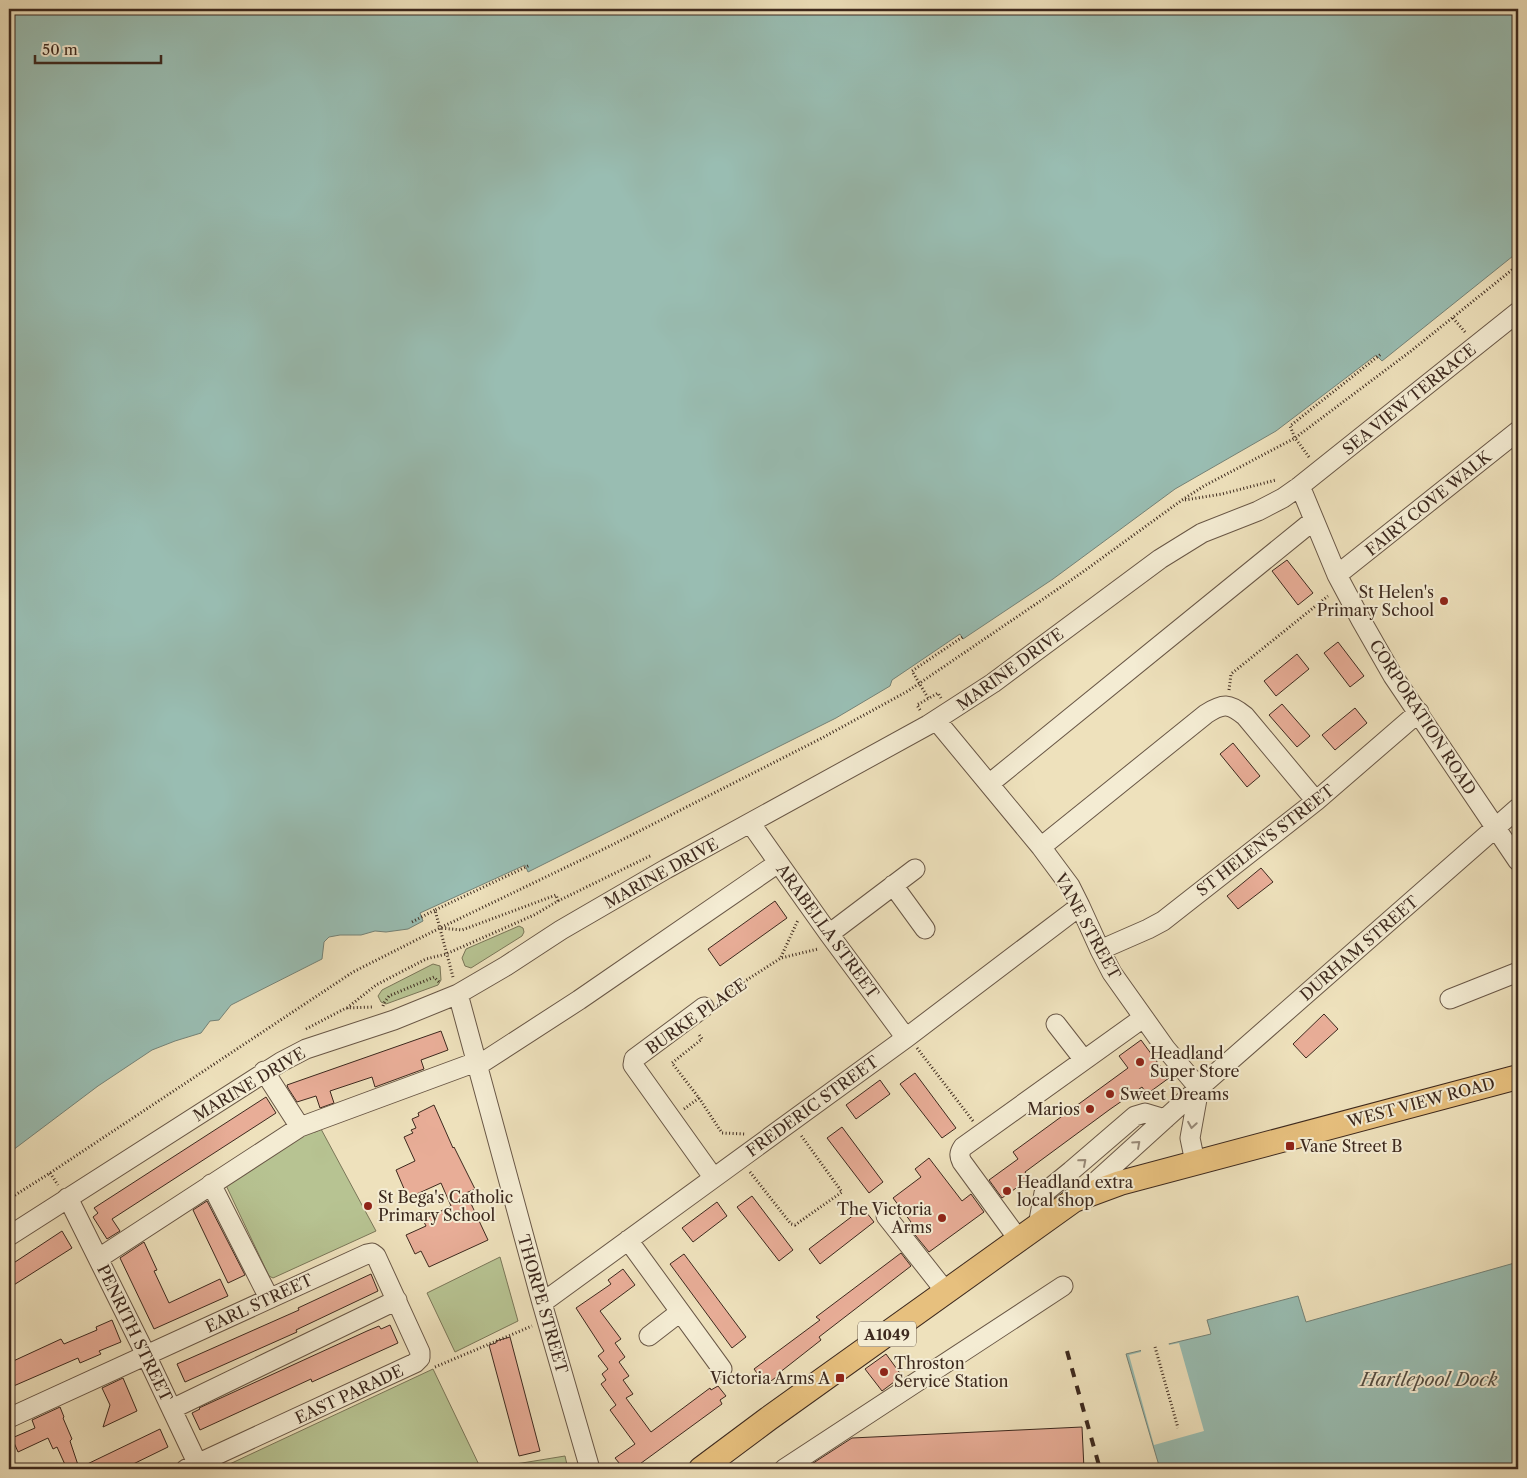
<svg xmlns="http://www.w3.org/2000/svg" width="1527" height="1478" font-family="'Libre Caslon Text',serif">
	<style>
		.green { fill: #b7c392; stroke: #7a7658 }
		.water { fill: #99bdb2; stroke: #748277 }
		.pier { fill: #eee1bc }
		.building { fill: #e8ad97; stroke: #3d291e }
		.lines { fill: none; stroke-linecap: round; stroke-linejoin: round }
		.minor-casing { stroke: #695746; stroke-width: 21 }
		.major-casing { stroke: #3d291e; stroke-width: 26 }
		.path { stroke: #3d291e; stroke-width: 3; stroke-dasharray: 1 2.5; stroke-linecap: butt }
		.minor { stroke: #f4ecd3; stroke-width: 19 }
		.major { stroke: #e7c07e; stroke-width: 24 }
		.rail { stroke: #3d291e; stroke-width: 4; stroke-dasharray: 9 9; stroke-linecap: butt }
		.oneway { stroke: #988a78 }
		.poi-dot { fill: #8f2418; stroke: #f4ecd3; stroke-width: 2 }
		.labels { text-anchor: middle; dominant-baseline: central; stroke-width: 4; stroke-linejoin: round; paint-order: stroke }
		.shield { fill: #f4ecd3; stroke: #746454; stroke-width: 1 }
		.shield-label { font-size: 15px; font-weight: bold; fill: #3d291e }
		.street-label { font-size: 16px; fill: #3d291e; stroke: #f4ecd3 }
		.poi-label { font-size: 16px; fill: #3d291e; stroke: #f4ecd3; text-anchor: start }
		.water-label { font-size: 18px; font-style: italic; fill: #544e43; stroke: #f4ecd3 }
	</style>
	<rect width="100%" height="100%" fill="#eee1bc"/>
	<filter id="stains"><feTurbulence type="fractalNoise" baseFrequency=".004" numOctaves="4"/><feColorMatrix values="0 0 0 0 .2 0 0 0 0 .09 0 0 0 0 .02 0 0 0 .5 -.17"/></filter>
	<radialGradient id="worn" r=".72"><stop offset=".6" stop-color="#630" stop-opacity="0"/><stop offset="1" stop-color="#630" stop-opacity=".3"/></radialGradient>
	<path class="green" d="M519,926L523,928L524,932L522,936L471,968L465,966L462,958L466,949Z
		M433,964L440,966L441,980L438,985L386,1004L381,1002L378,996L382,990Z
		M306,1127L315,1132L321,1129L376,1231L273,1278L269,1276L223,1179Z
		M500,1257L518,1321L455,1352L427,1293Z
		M433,1369L481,1469H219Z
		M565,1456L568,1469H485Z"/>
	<path class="water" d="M9,9H1518V252L1382,361L1376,355L1276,431L1175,489L1053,579L963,639L960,634L892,680L890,686L836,718L528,872L525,865L420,913L423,921L408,929L386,932L375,931L361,935H340L329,937L324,942L322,959L231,1005L219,1020L210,1021L201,1033L175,1041L152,1050L98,1086L9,1153Z
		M1518,1262V1469H1160L1126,1354L1211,1334L1207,1320L1298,1296L1306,1322Z"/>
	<path class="pier" d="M1168,1341L1169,1345L1179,1343L1204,1431L1154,1445L1129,1355L1141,1352V1348Z"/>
	<path class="building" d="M1287,560L1313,593L1298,605L1272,571Z
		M1338,642L1364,676L1350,687L1324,653Z
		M1297,654L1309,669L1276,696L1264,681Z
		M1282,704L1310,736L1297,747L1269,715Z
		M1355,708L1367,723L1335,750L1322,735Z
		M1233,743L1260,776L1247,787L1220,754Z
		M1261,868L1273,882L1238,909L1227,896Z
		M775,901L787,918L720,966L708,949Z
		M1324,1014L1338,1029L1306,1058L1293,1044Z
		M441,1031L448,1050L421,1060L424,1069L375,1087L372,1077L330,1091L334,1103L320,1108L316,1096L297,1102L288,1088L287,1085Z
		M1141,1040L1169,1078L1147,1094L1142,1087L1109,1110L1025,1172L1029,1179L1002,1198L989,1180L1018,1159L1013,1152L1128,1068L1119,1056Z
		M915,1073L956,1128L942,1138L900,1084Z
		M880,1080L890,1094L856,1119L846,1105Z
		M266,1097L276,1113L112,1219L120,1231L107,1239L93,1217L98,1213L94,1208Z
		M434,1105L453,1148L454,1147L475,1189L466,1193L488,1240L429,1267L421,1251L415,1254L406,1235L426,1226L423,1220L451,1206L441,1183L408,1198L396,1170L415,1161L404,1137L413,1133L411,1130L416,1128L412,1119L419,1116L418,1113Z
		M842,1127L883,1182L869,1193L827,1138Z
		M929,1158L962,1201L971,1194L984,1212L929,1252L907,1225L911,1222L893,1198L921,1177L915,1169Z
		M752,1196L793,1250L779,1261L737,1207Z
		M207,1201L245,1275L228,1283L193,1210Z
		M717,1202L727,1216L693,1242L682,1228Z
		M863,1208L874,1222L820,1264L809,1249Z
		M62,1231L72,1248L9,1288V1266Z
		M144,1242L157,1270L154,1271L169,1303L220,1279L228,1296L154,1329L120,1258Z
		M901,1253L911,1266L819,1337L821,1340L779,1373L780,1374L766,1385L754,1369L820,1320L816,1317Z
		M684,1254L746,1337L732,1348L670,1264Z
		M623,1269L635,1285L600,1311L621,1339L615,1343L625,1357L619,1362L629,1376L623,1380L633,1394L626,1398L651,1432L710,1388L711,1390L718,1386L726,1396L720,1400L722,1404L633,1469H624L615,1458L635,1444L610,1410L616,1405L601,1384L606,1380L602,1374L608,1369L598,1356L604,1351L576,1308L611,1284L608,1280Z
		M371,1274L378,1291L296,1330L297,1332L185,1382L177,1364L299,1310L298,1308Z
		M112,1320L121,1342L99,1351L101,1354L80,1363L78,1358L9,1388V1363L61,1339L64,1344L97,1330L96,1327Z
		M390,1325L398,1343L312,1382L311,1379L200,1430L192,1413L200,1409L199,1408L367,1331L379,1326L381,1329Z
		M510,1337L540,1451L519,1456L489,1345L496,1343V1341Z
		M886,1354L902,1376L882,1391L865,1369Z
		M123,1378L137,1411L103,1427L110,1405L102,1388Z
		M60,1407L64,1417L63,1418L72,1439L70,1441L79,1468L160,1429L168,1447L123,1469H67L57,1447L53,1449L48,1438L18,1452L12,1438L35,1428L32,1420Z
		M1082,1427L1084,1469H804L852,1438Z"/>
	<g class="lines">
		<g class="minor-casing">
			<path id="minor" d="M1300,486L1337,575L1361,620L1393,676L1518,861
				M1337,575L1518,431
				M936,720L1041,847L1070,886L1080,906L1100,950L1112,973L1166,1049L1199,1088
				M989,784L1314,520
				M751,824L829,934L906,1038
				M1041,847L1206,714C1223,703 1229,703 1245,716L1316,801
				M893,885L925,929
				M829,934L915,869
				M1100,950L1148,929L1163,921L1316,801L1419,712
				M458,994L542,1303L590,1469
				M1450,999L1518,972
				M704,1007L634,1059L633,1065L713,1177
				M1056,1024L1084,1060
				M477,1066L579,1000L778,863
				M264,1071L300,1127
				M1195,1162L1190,1138L1199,1088
				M211,1184L269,1298
				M1081,1195L1199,1088L1518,808
				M67,1198L72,1206L146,1355L200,1469
				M886,1216L946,1292
				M1038,1226L1044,1193L1071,1171L1135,1116L1145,1113L1165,1119
				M9,1236L281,1062L306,1049L394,1020L458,994L506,966L561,930L666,869L928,725L993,683L1160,559L1202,533L1258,511L1283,498L1300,486L1518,312
				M628,1240L722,1369
				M1019,1240L962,1162C959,1156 959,1153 963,1147L1143,1018
				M99,1258L300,1127L476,1062
				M542,1303L906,1038L1080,906
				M649,1336L680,1312
				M172,1409L397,1300
				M9,1418L367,1254L372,1253L376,1256L420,1352V1358L415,1363L186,1469
				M784,1469L1063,1286"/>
		</g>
		<g class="major-casing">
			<path id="major" d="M701,1469L768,1419L1074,1200L1120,1183L1518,1077"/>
		</g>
		<path class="path" d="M1453,318L1465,332
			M1309,457L1295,438L1290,426L1381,354
			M1185,500L1222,494L1276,480
			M1229,690L1231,674L1328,596
			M928,698L912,671L964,636
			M920,710L917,705L938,693L941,698
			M558,901L652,855
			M412,922L435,910
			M781,957L798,920
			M453,977L435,910L530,865
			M717,999L781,958L818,949
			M383,1006L384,1003L389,996L434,977L440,983
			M347,1008L376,985L426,959L446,954L534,915L558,901L556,895L462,930L440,928
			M306,1029L346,1008L373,1007
			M917,1048L973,1121
			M699,1098L722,1133L745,1134
			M684,1109L699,1098L672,1063L702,1039L698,1033
			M750,1172L791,1224L795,1225L842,1192L800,1134
			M50,1173L58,1185
			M9,1199L50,1173L353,972L440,928L608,847L822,738L908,691L1080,574L1182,500L1204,486L1295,438L1411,351L1518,265
			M1155,1347L1178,1428
			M435,1367L532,1326"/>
		<use href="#minor" class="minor"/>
		<use href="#major" class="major"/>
		<path class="rail" d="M1067,1351L1100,1469"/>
	</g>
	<defs><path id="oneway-chevron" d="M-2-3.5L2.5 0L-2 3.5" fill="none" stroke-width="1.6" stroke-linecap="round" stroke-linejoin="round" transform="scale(1.25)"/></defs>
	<g class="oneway">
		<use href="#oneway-chevron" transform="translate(1192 1125) rotate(99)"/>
		<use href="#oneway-chevron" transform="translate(1137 1144) rotate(-42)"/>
		<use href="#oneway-chevron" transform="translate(1083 1162) rotate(-41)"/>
	</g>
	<g class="poi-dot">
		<circle cx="1444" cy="601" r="5"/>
		<circle cx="1140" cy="1062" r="5"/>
		<circle cx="1110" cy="1094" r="5"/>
		<circle cx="1090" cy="1109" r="5"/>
		<rect x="1285" y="1141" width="10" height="10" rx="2.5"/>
		<circle cx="1007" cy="1191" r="5"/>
		<circle cx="368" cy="1206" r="5"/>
		<circle cx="942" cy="1218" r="5"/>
		<circle cx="884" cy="1372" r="5"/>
		<rect x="835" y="1373" width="10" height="10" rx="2.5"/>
	</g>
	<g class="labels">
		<rect class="shield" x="858" y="1321.5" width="58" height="25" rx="4"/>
		<g class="shield-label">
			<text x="887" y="1334">A1049</text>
		</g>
		<g class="street-label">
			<text transform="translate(1409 399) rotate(-39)">SEA VIEW TERRACE</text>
			<text transform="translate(1428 503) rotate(-39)">FAIRY COVE WALK</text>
			<text transform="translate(1010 669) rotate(-36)">MARINE DRIVE</text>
			<text transform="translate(1423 717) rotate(57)">CORPORATION ROAD</text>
			<text transform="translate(1265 840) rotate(-38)">ST HELEN'S STREET</text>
			<text transform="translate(661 873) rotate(-29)">MARINE DRIVE</text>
			<text transform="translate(1088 926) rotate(61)">VANE STREET</text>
			<text transform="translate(828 931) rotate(54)">ARABELLA STREET</text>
			<text transform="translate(1359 948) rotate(-41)">DURHAM STREET</text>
			<text transform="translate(696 1016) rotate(-35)">BURKE PLACE</text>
			<text transform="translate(249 1084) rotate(-31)">MARINE DRIVE</text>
			<text transform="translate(1421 1102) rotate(-15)">WEST VIEW ROAD</text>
			<text transform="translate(812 1106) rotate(-36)">FREDERIC STREET</text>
			<text transform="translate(259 1303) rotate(-25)">EARL STREET</text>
			<text transform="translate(543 1304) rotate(74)">THORPE STREET</text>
			<text transform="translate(135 1333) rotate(64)">PENRITH STREET</text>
			<text transform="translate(349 1394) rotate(-25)">EAST PARADE</text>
		</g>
		<g class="poi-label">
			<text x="1434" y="592" text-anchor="end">St Helen's<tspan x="1434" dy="18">Primary School</tspan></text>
			<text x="1150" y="1053">Headland<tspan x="1150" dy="18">Super Store</tspan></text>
			<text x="1120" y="1094">Sweet Dreams</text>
			<text x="1080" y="1109" text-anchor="end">Marios</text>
			<text x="1300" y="1146">Vane Street B</text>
			<text x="1017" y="1182">Headland extra<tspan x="1017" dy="18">local shop</tspan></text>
			<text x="378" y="1197">St Bega's Catholic<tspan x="378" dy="18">Primary School</tspan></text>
			<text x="932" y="1209" text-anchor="end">The Victoria<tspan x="932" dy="18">Arms</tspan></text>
			<text x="894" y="1363">Throston<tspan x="894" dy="18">Service Station</tspan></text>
			<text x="830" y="1378" text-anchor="end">Victoria Arms A</text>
		</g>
		<g class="water-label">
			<text x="1429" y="1380">Hartlepool Dock</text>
		</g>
	</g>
	<rect width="1527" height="1478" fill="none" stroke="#eee1bc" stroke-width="30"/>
	<rect x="10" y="10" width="1507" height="1458" fill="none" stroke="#3d291e" stroke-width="2.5"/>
	<rect x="15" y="15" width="1497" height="1448" fill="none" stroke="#3d291e"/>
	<path d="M35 55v8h126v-8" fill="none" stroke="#3d291e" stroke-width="2.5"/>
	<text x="42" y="55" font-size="15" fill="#3d291e" stroke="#f4ecd3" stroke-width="4" paint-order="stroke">50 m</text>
	<rect width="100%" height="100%" filter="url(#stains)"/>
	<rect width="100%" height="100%" fill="url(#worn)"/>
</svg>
